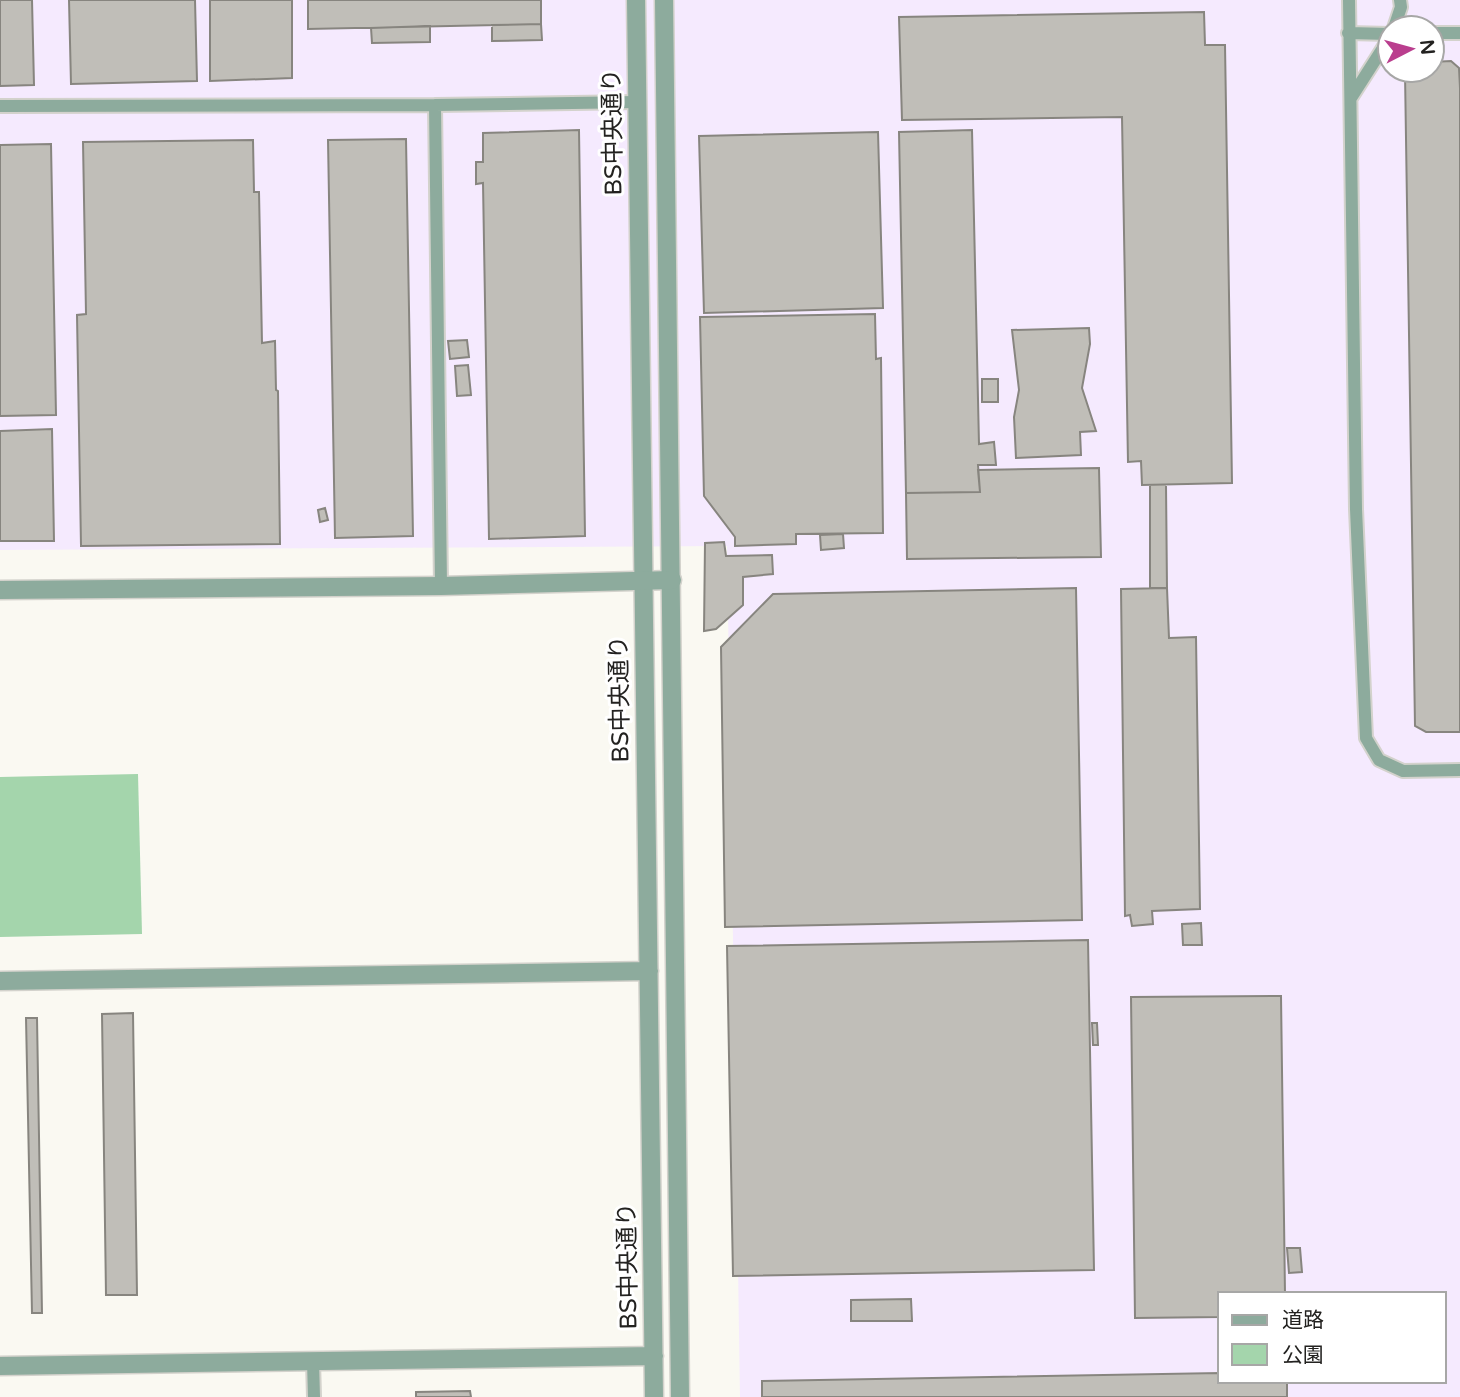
<svg xmlns="http://www.w3.org/2000/svg" width="1460" height="1397" font-family="'Varela Round','Noto Sans JP',sans-serif">
	<style>
		.industrial { fill: #f5eafe; fill-rule: evenodd }
		.green { fill: #a4d5ac }
		.building { fill: #c0beb8; stroke: #87857f; stroke-width: 2 }
		.lines { fill: none; stroke-linecap: round; stroke-linejoin: round }
		.service-casing { stroke: #d3d2cc; stroke-width: 16 }
		.minor-casing { stroke: #d3d2cc; stroke-width: 21 }
		.tertiary-casing { stroke: #d3d2cc; stroke-width: 21 }
		.service { stroke: #8dab9d; stroke-width: 12 }
		.minor { stroke: #8dab9d; stroke-width: 18 }
		.tertiary { stroke: #8dab9d; stroke-width: 18 }
		.labels { text-anchor: middle; dominant-baseline: central; stroke-width: 6; stroke-linejoin: round; paint-order: stroke }
		.street-label { font-size: 24px; fill: #232220; stroke: #fff }
	</style>
	<rect width="100%" height="100%" fill="#faf9f2"/>
	<path class="industrial" d="M0,0H1460V1397H740L727,546L0,550ZM1390,28H1432V70H1390ZM1220,1294H1444V1381H1220Z"/>
	<path class="green" d="M138,774L142,934L0,937V777Z"/>
	<path class="building" d="M0,0H32L34,85L0,86Z
		M69,0H195L197,81L71,84Z
		M210,0H292V78L210,81Z
		M308,0H541V24L308,29Z
		M1204,12L1205,45H1225L1232,483L1142,485L1141,461L1128,462L1122,117L902,120L899,17Z
		M541,24L542,40L492,41V25Z
		M430,26V42L372,43L371,28Z
		M1451,61L1459,68L1460,88V732H1426L1415,726L1405,73L1406,70H1432V62Z
		M579,130L585,536L489,539L483,183L476,184V162H483V133Z
		M972,130L979,444L994,442L996,465H978L980,492L906,493L899,132Z
		M878,132L883,308L704,313L699,136Z
		M406,139L413,536L335,538L328,140Z
		M253,140L254,192H259L262,343L275,341L276,390L278,391L280,544L81,546L77,315L86,314L83,142Z
		M51,144L56,415L0,416V145Z
		M875,314L876,359L881,358L883,533L796,534V544L735,546V537L704,496L700,317Z
		M1089,328L1090,344L1082,388L1096,431L1080,432L1081,455L1016,458L1014,417L1019,390L1012,330Z
		M467,340L469,357L450,359L448,341Z
		M468,365L471,395L457,396L455,366Z
		M982,379H998V402H982Z
		M52,429L54,541H0V431Z
		M1099,468L1101,557L907,559L906,493L980,492L978,470Z
		M1150,485H1166L1167,588H1150Z
		M325,508L328,520L320,522L318,510Z
		M843,534L844,548L821,550L820,535Z
		M724,542L726,556L772,555L773,574L743,577V605L716,629L704,631L705,543Z
		M1076,588L1082,920L725,927L721,647L773,594Z
		M1167,588L1169,638L1196,637L1200,909L1152,911L1153,924L1132,926L1130,915L1125,916L1121,589Z
		M1201,923L1202,945H1183L1182,924Z
		M1088,940L1094,1270L733,1276L727,946Z
		M1281,996L1285,1294H1220V1317L1135,1318L1131,997Z
		M133,1013L137,1295H106L102,1014Z
		M26,1018H37L42,1313H32Z
		M1092,1023H1097L1098,1045H1093Z
		M1287,1248H1300L1302,1272L1289,1273Z
		M911,1299L912,1321H851V1300Z
		M1220,1373V1381H1287V1397H762V1381Z
		M470,1391L471,1397H416V1392Z"/>
	<g class="lines">
		<g class="service-casing">
			<path id="service" d="M1349,0L1356,509L1366,738L1379,760L1403,771L1460,770
				M1394,28L1401,7L1400,0
				M1348,33L1390,34
				M1432,33H1460
				M1351,98L1390,37
				M435,105L441,586
				M0,106L435,105L637,102
				M313,1361L314,1397"/>
		</g>
		<g class="minor-casing">
			<path id="minor" d="M636,0L654,1397
				M664,0L680,1397
				M0,981L649,971
				M0,1366L654,1356"/>
		</g>
		<g class="tertiary-casing">
			<path id="tertiary" d="M0,590L441,586L672,580"/>
		</g>
		<use href="#service" class="service"/>
		<use href="#minor" class="minor"/>
		<use href="#tertiary" class="tertiary"/>
	</g>
	<g class="labels">
		<g class="street-label">
			<text transform="translate(613 132) rotate(-91)">BS中央通り</text>
			<text transform="translate(620 699) rotate(-91)">BS中央通り</text>
			<text transform="translate(628 1266) rotate(-91)">BS中央通り</text>
		</g>
	</g>
	<rect x="1218" y="1292" width="228" height="91" fill="#ffffff" stroke="#a7a7a6" stroke-width="2"/>
	<rect x="1232" y="1315" width="35" height="10" fill="#8dab9d" stroke="#a7a7a6" stroke-width="2"/>
	<text x="1282" y="1327" font-size="21" fill="#232220">道路</text>
	<rect x="1232" y="1344" width="35" height="21" fill="#a4d5ac" stroke="#a7a7a6" stroke-width="2"/>
	<text x="1282" y="1362" font-size="21" fill="#232220">公園</text>
	<g transform="translate(1411 49) rotate(84)"><circle r="33" fill="#ffffff" stroke="#a7a7a6" stroke-width="2"/>
	<path d="M0-5L12 26L0 18L-12 26Z" fill="#ba3e8e"/>
	<text y="-10" font-size="19" font-weight="bold" text-anchor="middle" fill="#232220">N</text>
	</g>
</svg>
